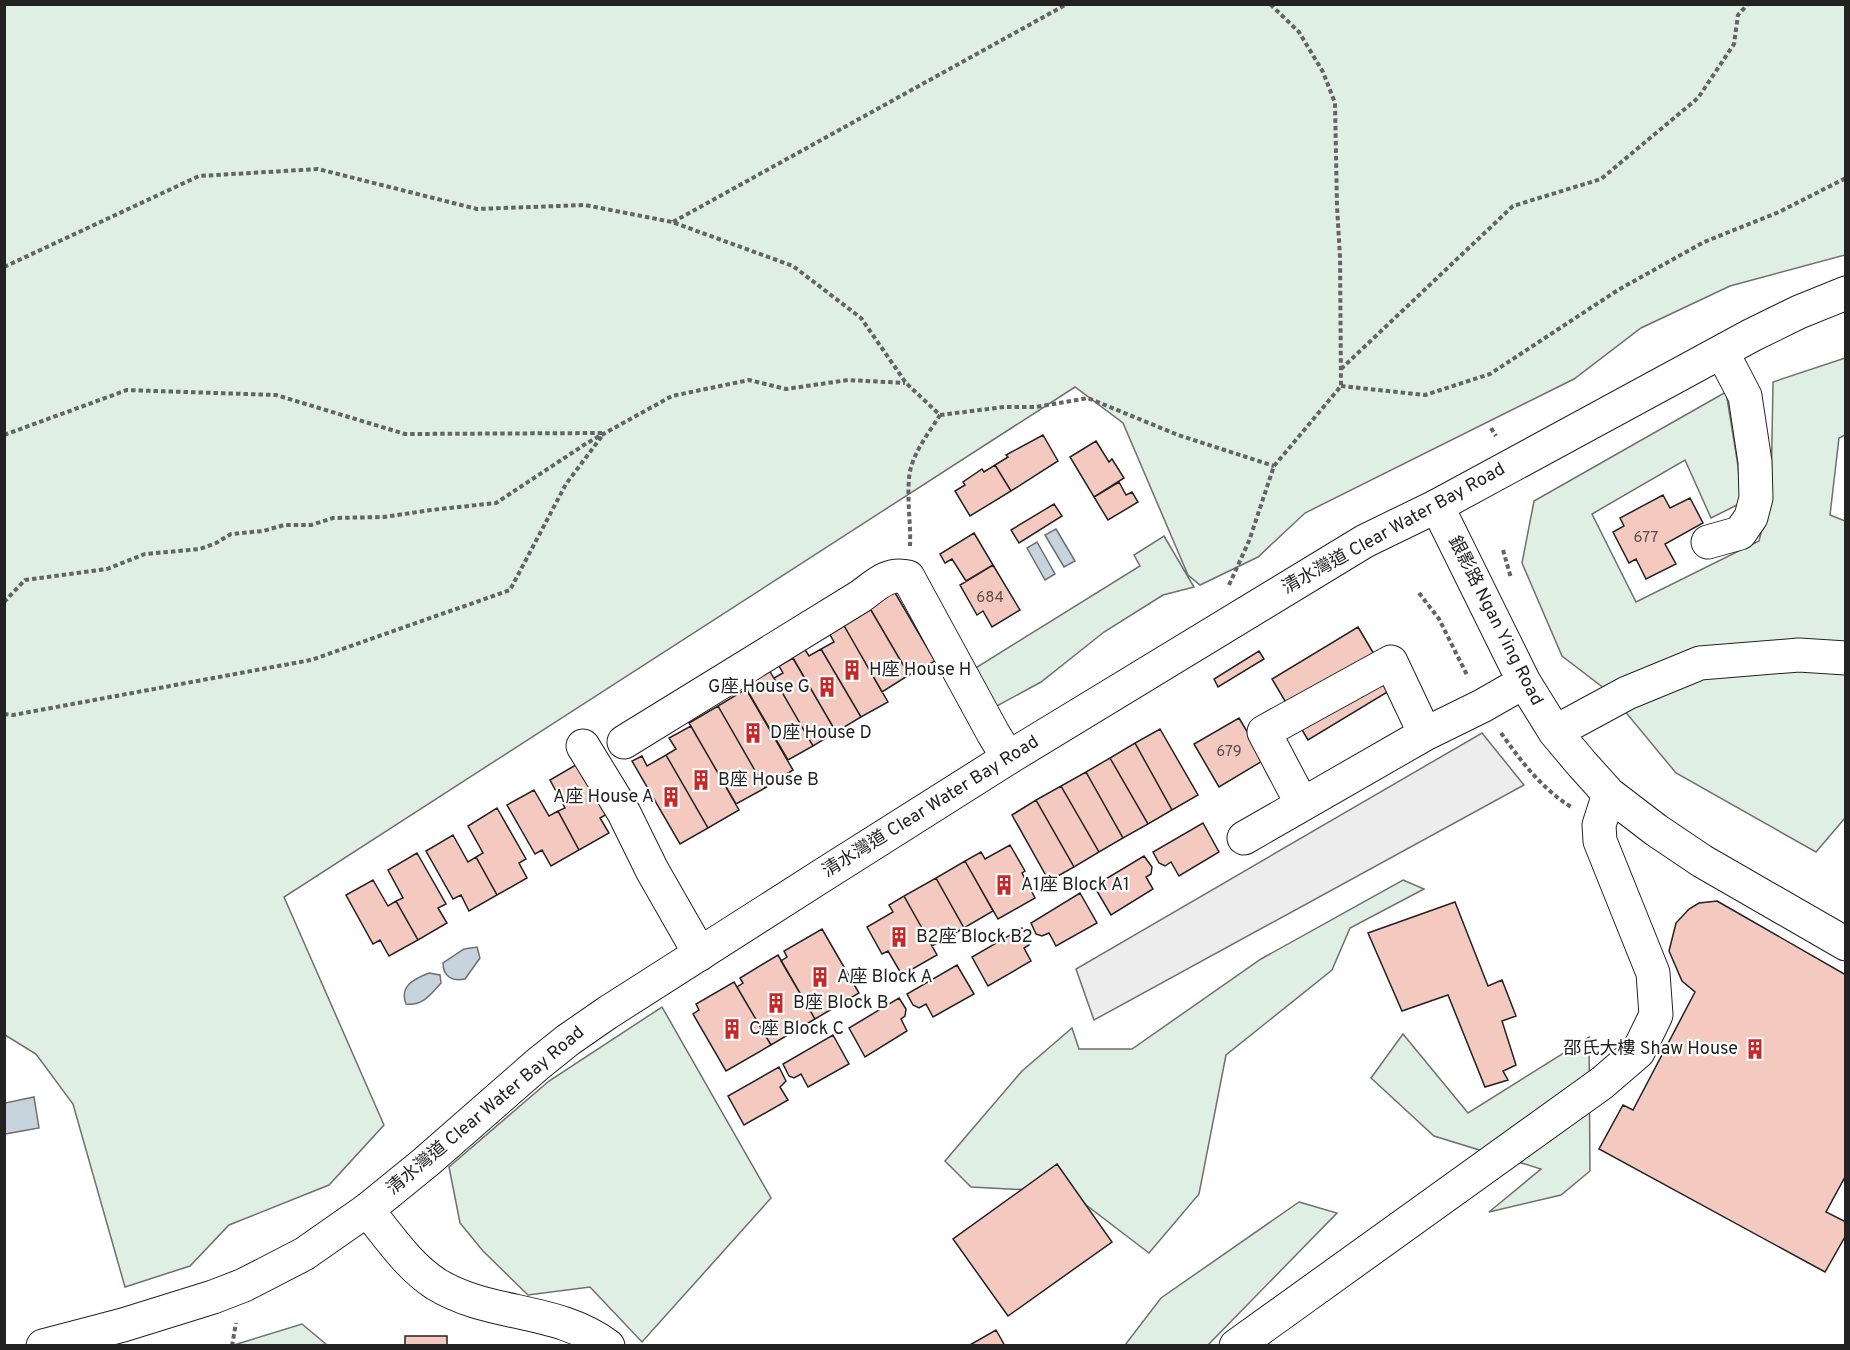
<svg xmlns="http://www.w3.org/2000/svg" width="1850" height="1350" font-family="Overpass,'Noto Sans TC',sans-serif">
	<style>
		.green { fill: #e0efe3; stroke: #6f6f6f; stroke-width: 1.5 }
		.parking { fill: #ededed; stroke: #6f6f6f; stroke-width: 1.5 }
		.water { fill: #c7d3dd; stroke: #6f6f6f; stroke-width: 1.5 }
		.building { fill: #f3c9c0; stroke: #222; stroke-width: 1.5 }
		.lines { fill: none; stroke-linecap: round; stroke-linejoin: round }
		.minor-casing { stroke: #222; stroke-width: 35 }
		.major-casing { stroke: #222; stroke-width: 35 }
		.path { stroke: #646464; stroke-width: 4; stroke-dasharray: 4.5 3; stroke-linecap: butt }
		.minor { stroke: #fff; stroke-width: 33 }
		.major { stroke: #fff; stroke-width: 33 }
		.labels { text-anchor: middle; dominant-baseline: central; stroke-width: 4.5; stroke-linejoin: round; paint-order: stroke }
		.number-label { font-size: 15px; fill: #564c4a }
		.street-label { font-size: 18px; fill: #222; stroke: #fff }
		.poi-label { font-size: 18px; fill: #222; stroke: #fff; text-anchor: start }
	</style>
	<rect width="100%" height="100%" fill="#fff"/>
	<path class="green" d="M4,5H1845V255L1730,286L1641,328L1574,379L1305,513L1258,557L1200,585L1188,575L1123,423L1075,387L284,897L384,1125L329,1185L229,1225L190,1266L125,1287L73,1104L36,1054L5,1035Z
		M1845,358V435L1839,438L1830,515L1845,521V818L1816,852L1676,773L1609,692L1562,656L1522,563L1534,501L1726,392L1738,466L1741,503L1711,518L1685,460L1592,514L1636,602L1759,541L1771,494L1773,382Z
		M1164,536L1194,587L1163,595L1104,632L1041,682L995,707L974,669L1140,566L1134,555Z
		M1403,880L1424,889L1350,928L1332,970L1226,1055L1199,1194L1149,1253L1069,1192L971,1187L945,1161L1022,1071L1072,1028L1079,1049H1132L1261,959Z
		M662,1007L771,1198L642,1342L590,1287L528,1295L483,1251L460,1223L449,1167L549,1081Z
		M1403,1034L1468,1113L1589,1037L1590,1171L1561,1195L1489,1212L1541,1169L1434,1136L1371,1078Z
		M1299,1202L1337,1213L1208,1345H1125L1161,1298Z
		M302,1324L327,1345H234Z"/>
	<path class="parking" d="M1482,733L1524,785L1094,1020L1076,969Z"/>
	<path class="water" d="M1056,529L1075,561L1064,567L1045,535Z
		M1037,542L1055,574L1045,580L1027,548Z
		M477,947L480,958L465,979C452,982 443,976 443,963L464,949Z
		M429,973L440,975L441,983C431,994 423,1006 406,1004C399,986 414,979 429,973Z
		M34,1097L39,1128L5,1134V1103Z"/>
	<path class="building" d="M1043,435L1058,461L1011,491L995,465L1008,457L1006,455Z
		M1096,441L1109,462L1112,459L1124,478L1094,497L1070,457Z
		M995,465L1011,491L970,516L955,491L965,485L963,482L982,469L984,472Z
		M1119,482L1126,495L1132,492L1138,502L1108,520L1094,497Z
		M1663,495L1670,508L1690,498L1703,523L1665,544L1676,564L1646,579L1636,559L1629,563L1613,532L1624,526L1620,518Z
		M1054,504L1062,516L1019,543L1011,530Z
		M974,533L993,565L966,581L952,559L945,563L940,554Z
		M993,565L1020,610L992,627L983,611L977,615L960,585Z
		M894,591L935,661L909,675L868,605Z
		M868,605L909,675L882,692L842,622Z
		M843,624L888,702L861,717L821,649L834,642L829,633Z
		M1358,627L1394,688L1308,740L1272,679Z
		M804,648L809,656L821,649L861,717L836,732L791,655Z
		M1259,651L1264,659L1218,687L1214,679Z
		M793,658L836,732L813,746L774,678L783,673L779,666Z
		M768,668L813,746L788,760L743,683Z
		M746,689L793,770L765,788L718,706Z
		M718,706L765,788L736,804L689,723Z
		M1239,718L1264,760L1219,787L1194,744Z
		M691,726L739,810L708,828L666,755L676,749L669,738Z
		M1160,729L1198,795L1172,810L1135,743Z
		M1135,743L1172,810L1148,824L1110,758Z
		M666,755L708,828L680,844L632,761L642,756L647,766Z
		M1110,758L1148,824L1123,838L1086,772Z
		M579,763L607,814L600,818L609,833L579,850L558,811L565,808L550,780Z
		M1086,772L1123,838L1099,852L1061,786Z
		M1061,786L1099,852L1074,867L1036,800Z
		M534,790L549,816L558,811L579,850L551,866L542,850L535,854L507,805Z
		M1036,800L1074,867L1049,881L1012,815Z
		M497,808L526,859L519,863L527,878L497,895L476,857L483,853L468,826Z
		M1203,823L1219,852L1179,876L1171,862L1165,866L1159,863L1153,852Z
		M453,835L468,862L476,857L497,895L469,911L461,895L453,899L426,851Z
		M1010,845L1025,871L1022,873L1035,898L998,919L965,861L981,852L985,859Z
		M417,853L446,904L438,908L447,923L418,940L396,901L403,898L388,870Z
		M1144,856L1152,867L1151,874L1146,877L1153,889L1111,915L1094,886Z
		M965,861L993,911L964,928L936,878Z
		M936,878L964,928L932,946L904,896Z
		M373,880L388,906L396,901L418,940L389,956L380,940L373,944L346,895Z
		M1080,893L1097,923L1056,946L1049,933L1042,936L1036,934L1031,923Z
		M904,896L937,955L902,975L888,951L882,954L867,927L893,912L889,905Z
		M1717,901L1846,975V1175L1826,1212L1846,1222V1235L1825,1272L1599,1149L1623,1105L1633,1110L1695,992L1682,981L1669,951L1676,923L1689,909L1699,903Z
		M1455,902L1488,986L1502,980L1516,1016L1502,1021L1516,1065L1503,1071L1508,1080L1485,1087L1448,995L1402,1011L1368,933Z
		M1022,928L1029,938V945L1024,948L1031,961L988,986L972,957Z
		M822,929L859,993L815,1019L781,961L787,957L784,951Z
		M778,955L815,1019L771,1045L737,987L743,983L740,978Z
		M957,965L974,994L933,1017L926,1004L919,1008L913,1005L907,994Z
		M734,982L771,1045L726,1071L693,1014L699,1010L696,1004Z
		M899,998L906,1009L905,1016L901,1019L907,1031L865,1057L849,1028Z
		M833,1035L849,1064L808,1087L801,1074L794,1078L789,1076L783,1064Z
		M779,1067L786,1081L780,1087L788,1100L744,1125L728,1096Z
		M1057,1164L1112,1242L1008,1316L953,1239Z
		M996,1330L1005,1346H968Z
		M405,1336H447V1346H405Z"/>
	<g class="lines">
		<g class="minor-casing">
			<path id="minor" d="M1437,506L1524,682L1555,732L1582,764L1609,794L1656,830L1702,861L1846,944
				M1708,542L1740,533L1751,517L1756,498L1755,462L1745,396L1722,352
				M1555,732L1627,693L1700,663L1799,655L1846,658
				M624,742L861,596C876,585 888,572 908,577L993,733L1008,758
				M583,746L624,813L652,870L700,954
				M1302,804L1264,732L1391,662L1425,734
				M1244,838L1425,734L1482,706L1524,682
				M367,1210C389,1236 407,1265 436,1284C489,1317 557,1307 608,1346
				M1236,1346L1602,1083L1638,1052L1656,1015L1653,973L1600,841L1599,825L1609,794"/>
		</g>
		<g class="major-casing">
			<path id="major" d="M43,1346L123,1325L213,1297L244,1285L304,1254L367,1210L426,1162L538,1064L568,1040L607,1013L823,875L1008,758L1365,541L1437,506L1752,335L1799,312L1846,293"/>
		</g>
		<path class="path" d="M673,222L1067,4
			M4,267L199,176L318,169L477,209L585,205L672,222L793,266L861,318L906,383L940,415C928,434 910,457 909,479C907,502 911,524 910,546
			M1341,369L1513,206L1601,179L1698,98L1734,44L1738,15L1748,4
			M1341,386L1425,395L1490,374L1618,290L1704,242L1779,212L1846,178
			M940,415L1004,407H1036L1088,398L1178,435L1274,466
			M1491,428L1496,436
			M4,435L127,390L276,395L405,434L603,433
			M1503,550L1511,578
			M1229,585L1249,541L1274,466L1341,386L1340,257L1337,206L1335,103L1323,72L1299,32L1270,4
			M1419,593L1439,619L1468,677
			M4,602L25,580L107,569L145,554L200,549L216,543L231,534L263,531L284,525H311L333,518L384,517L431,510L496,503L587,443L672,396L749,380L786,389L848,380L905,383
			M4,714L13,715L311,660L510,590L566,484L602,436
			M1501,733C1521,761 1541,788 1571,807
			M232,1346L236,1323"/>
		<use href="#minor" class="minor"/>
		<use href="#major" class="major"/>
	</g>
	<defs>
		<g id="building-bare" transform="scale(1.62)"><path d="M-4-6H4V6H1V3H-1V6H-4ZM-2.5-4.3h1.7v1.8h-1.7ZM.8-4.3h1.7v1.8H.8ZM-2.5-1h1.7V.8h-1.7ZM.8-1h1.7V.8H.8Z" fill="#c62828" stroke="#fff" stroke-width="2.5" paint-order="stroke"/></g>
	</defs>
	<g fill-rule="evenodd">
		<use href="#building-bare" x="852" y="670"/>
		<use href="#building-bare" x="827" y="687"/>
		<use href="#building-bare" x="753" y="733"/>
		<use href="#building-bare" x="701" y="780"/>
		<use href="#building-bare" x="671" y="797"/>
		<use href="#building-bare" x="1004" y="885"/>
		<use href="#building-bare" x="899" y="937"/>
		<use href="#building-bare" x="820" y="977"/>
		<use href="#building-bare" x="776" y="1003"/>
		<use href="#building-bare" x="732" y="1029"/>
		<use href="#building-bare" x="1755" y="1049"/>
	</g>
	<g class="labels">
		<g class="number-label">
			<text x="1646" y="538">677</text>
			<text x="990" y="598">684</text>
			<text x="1229" y="752">679</text>
		</g>
		<g class="street-label">
			<text transform="translate(1394 529) rotate(-29)">清水灣道 Clear Water Bay Road</text>
			<text transform="translate(1495 621) rotate(63)">銀影路 Ngan Ying Road</text>
			<text transform="translate(931 807) rotate(-32)">清水灣道 Clear Water Bay Road</text>
			<text transform="translate(486 1111) rotate(-40)">清水灣道 Clear Water Bay Road</text>
		</g>
		<g class="poi-label">
			<text x="869" y="670">H座 House H</text>
			<text x="810" y="687" text-anchor="end">G座 House G</text>
			<text x="770" y="733">D座 House D</text>
			<text x="718" y="780">B座 House B</text>
			<text x="654" y="797" text-anchor="end">A座 House A</text>
			<text x="1021" y="885">A1座 Block A1</text>
			<text x="916" y="937">B2座 Block B2</text>
			<text x="837" y="977">A座 Block A</text>
			<text x="793" y="1003">B座 Block B</text>
			<text x="749" y="1029">C座 Block C</text>
			<text x="1738" y="1049" text-anchor="end">邵氏大樓 Shaw House</text>
		</g>
	</g>
	<rect width="1850" height="1350" fill="none" stroke="#222222" stroke-width="12"/>
</svg>
